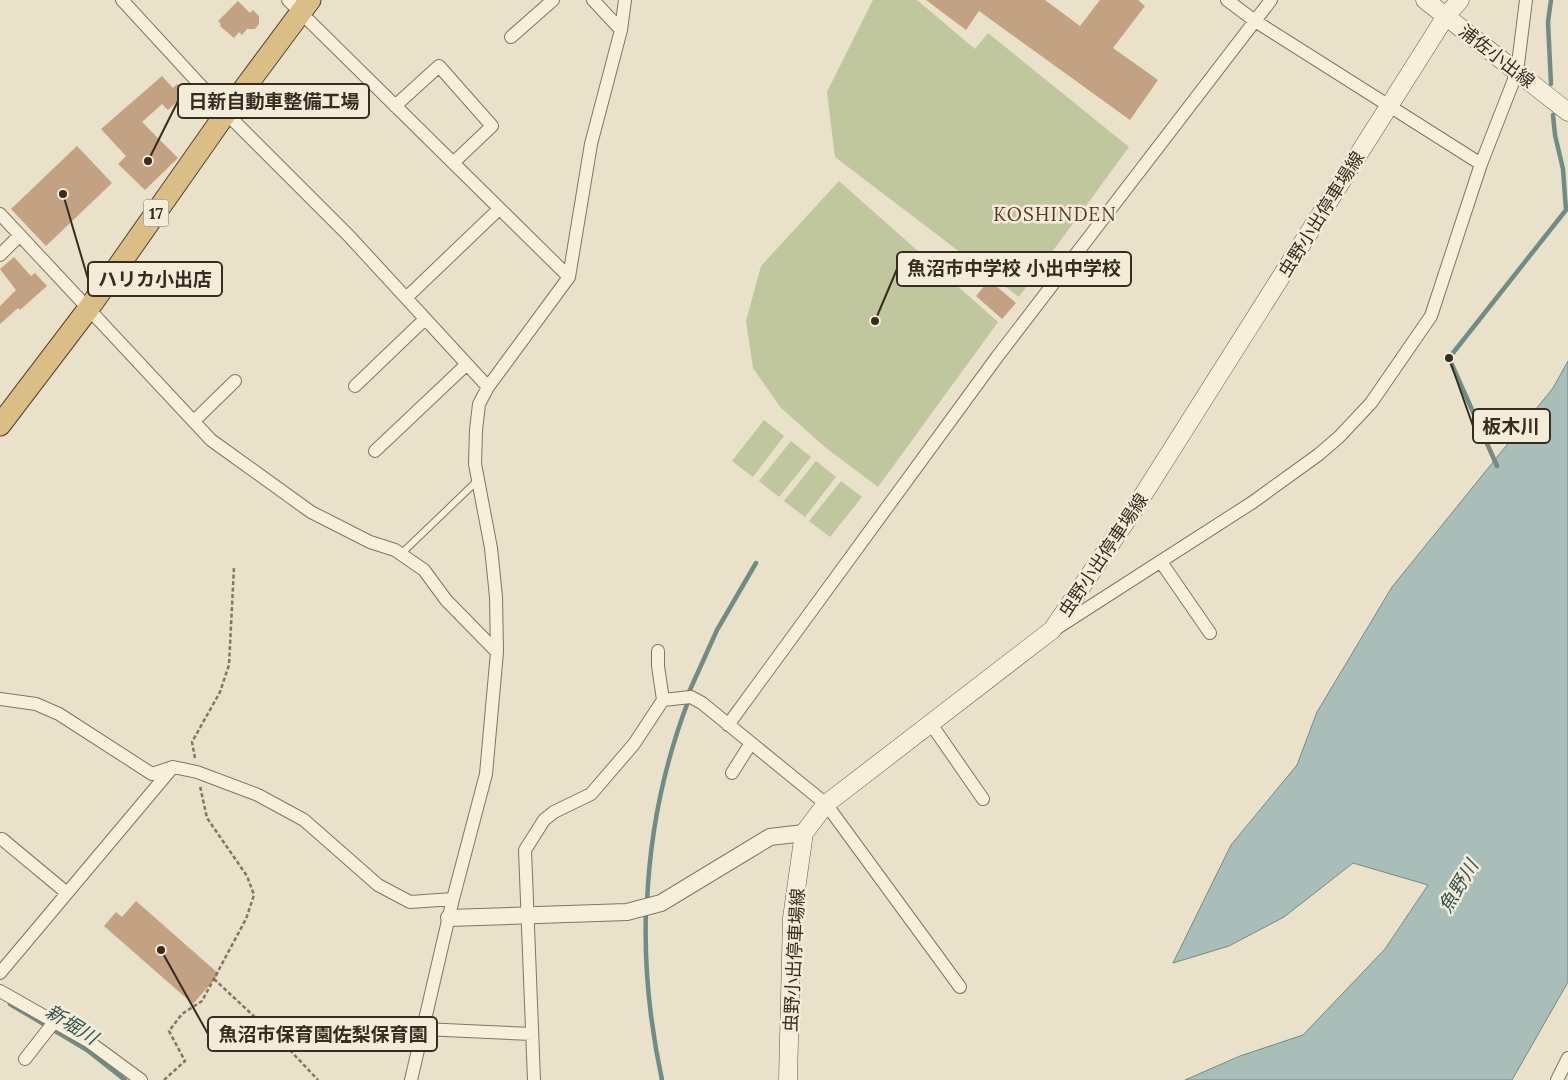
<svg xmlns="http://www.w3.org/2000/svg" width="1568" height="1080" font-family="Lora,'Noto Sans JP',serif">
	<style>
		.green { fill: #c0c69e }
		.water { fill: #a9beb9; stroke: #718c86 }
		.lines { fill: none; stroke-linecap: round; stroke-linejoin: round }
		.stream { stroke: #718c86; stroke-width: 4.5 }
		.building { fill: #c3a183 }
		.service-casing { stroke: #847560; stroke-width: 8 }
		.minor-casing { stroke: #847560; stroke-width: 14 }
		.tertiary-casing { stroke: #847560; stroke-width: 18 }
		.secondary-casing { stroke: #665643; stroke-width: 19 }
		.trunk-casing { stroke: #524333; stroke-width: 23 }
		.path { stroke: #847560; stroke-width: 2.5; stroke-dasharray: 4 2.5; stroke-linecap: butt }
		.service { stroke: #f5efdb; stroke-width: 6 }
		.minor { stroke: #f5efdb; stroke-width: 12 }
		.tertiary { stroke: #f5efdb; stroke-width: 16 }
		.secondary { stroke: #f5efdb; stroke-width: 18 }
		.trunk { stroke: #dbbe86; stroke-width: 21 }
		.labels { text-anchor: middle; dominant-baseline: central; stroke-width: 5; stroke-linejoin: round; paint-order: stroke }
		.shield { fill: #f2ecd8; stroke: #6e6658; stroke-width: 1 }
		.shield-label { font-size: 16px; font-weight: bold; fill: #362c21 }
		.street-label { font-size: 18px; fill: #362c21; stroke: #f2ecd8 }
		.neighbourhood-label { font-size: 19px; letter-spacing: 1px; fill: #5d3426; stroke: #f2ecd8 }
		.water-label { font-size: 19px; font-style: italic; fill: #335453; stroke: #f2ecd8 }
		.leader { fill: none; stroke: #362c21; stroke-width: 2 }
		.callout-dot { fill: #362c21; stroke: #f2ecd8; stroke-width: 2 }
		.callout { fill: #f2ecd8; stroke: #362c21; stroke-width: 2 }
		.callout-label { font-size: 19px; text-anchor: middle; font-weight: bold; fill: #362c21 }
	</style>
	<rect width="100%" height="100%" fill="#e9e1c9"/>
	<path class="green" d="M873,0H917L975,49L988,33L1129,147L1019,297L835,157L827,92Z
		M839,181L998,322L878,487L826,448L781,408L753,368L746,321L761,266Z
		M764,420L784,436L753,477L732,461Z
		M791,441L811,457L779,497L759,481Z
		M816,461L836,477L805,517L784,501Z
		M841,481L862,497L830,537L809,521Z"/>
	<path class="water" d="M1568,361V982L1512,1080H1185L1240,1056L1303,1035L1385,949L1428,885L1353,863L1284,917L1229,946L1173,963L1231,845L1297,765L1317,712L1392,587L1553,388Z"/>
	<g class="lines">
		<path class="stream" d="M1551,84L1548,22L1551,0
			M1497,466L1449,358L1566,210L1563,169L1555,135L1553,115
			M647,902C650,832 664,764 689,699V692L717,630L756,563
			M646,910C644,967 650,1024 662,1080
			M10,1004L87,1050L125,1080"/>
	</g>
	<path class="building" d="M926,0H1045L1080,26L1100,0H1138L1145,6L1113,48L1158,80L1130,120L979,11L966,30Z
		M238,1L250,13L253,10L259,16V24L255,29H247L242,35L239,32L234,38L220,26L221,24L218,21Z
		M162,76L173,88L177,84L186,93L168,110L162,104L142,122L178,158L145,190L118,164L126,156L101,129Z
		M77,146L112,183L46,246L11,209Z
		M14,257L31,276L35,273L47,286L20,310L18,308L0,324V306L16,290L0,269Z
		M989,280L1016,303L1002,319L976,296Z
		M136,901L219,974L193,1004L104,926L116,912L122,917Z"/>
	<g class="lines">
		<g class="service-casing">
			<path id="service" d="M401,554L478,480"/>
		</g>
		<g class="minor-casing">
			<path id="minor" d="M122,0L226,113L349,236L488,387
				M288,0L569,277
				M593,0L621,30
				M1227,0L1255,21L1481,164
				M511,37L553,0
				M395,106L439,66L492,126L453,163
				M0,214L211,440L311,512L370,542L395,550L424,570L446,600L497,652
				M0,255L20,235
				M406,298L499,209
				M355,386L425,319
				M194,421L235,381
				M375,451L467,364
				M1161,562L1210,633
				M1057,628L1253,502L1318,455L1339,437L1371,403L1431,316L1481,164L1517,72L1526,0
				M658,651V666L663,700
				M0,699L36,704L59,714L152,774L173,767L197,772L258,795L304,820L378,885L410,902L453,899
				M931,724L983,799
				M728,725L997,357L1271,0
				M732,773L751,743
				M2,839L67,893
				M0,973L173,767
				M0,991L88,1041L141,1080
				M423,1029L532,1034
				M25,1059L54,1022
				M411,1080L453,899L486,774L497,652L496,597L491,548L475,464L476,430L479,404L488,387L569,277L591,144L621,30L625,0
				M534,1080L525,850L544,820L554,812L591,794L634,744L663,700L691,697L702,703L826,804L960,987
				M1557,1080L1568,1058"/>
		</g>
		<g class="tertiary-casing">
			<path id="tertiary" d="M449,918L627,912L661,903L770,837L804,833"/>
		</g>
		<g class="secondary-casing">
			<path id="secondary" d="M1425,0L1568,112
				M788,1080L792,918L804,833L826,804L1052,630L1131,514L1446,16L1460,0"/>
		</g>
		<g class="trunk-casing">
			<path id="trunk" d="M0,425L89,308L226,113L310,0"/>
		</g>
		<path class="path" d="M195,758L192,742L220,692L229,665L234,567
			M214,979L287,1047L318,1080
			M164,1080L185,1061L169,1031L182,1014L202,1001L246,919L254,895L247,876L207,818L200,786"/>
		<use href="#service" class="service"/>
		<use href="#minor" class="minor"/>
		<use href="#tertiary" class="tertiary"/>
		<use href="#secondary" class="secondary"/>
		<use href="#trunk" class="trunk"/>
	</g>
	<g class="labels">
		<rect class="shield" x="143.5" y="199.5" width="25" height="27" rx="4"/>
		<g class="shield-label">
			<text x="156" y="213">17</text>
		</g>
		<g class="street-label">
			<text transform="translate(1497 56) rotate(38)">浦佐小出線</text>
			<text transform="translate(1321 214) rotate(-58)">虫野小出停車場線</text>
			<text transform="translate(1103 555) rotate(-56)">虫野小出停車場線</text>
			<text transform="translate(794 960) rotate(-87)">虫野小出停車場線</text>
		</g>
		<g class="neighbourhood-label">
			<text x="1055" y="214">KOSHINDEN</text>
		</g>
		<g class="water-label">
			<text transform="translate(1458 886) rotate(-59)">魚野川</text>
			<text transform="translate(72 1024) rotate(32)">新堀川</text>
		</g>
	</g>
	<path class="leader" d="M148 161L178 101M875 321L897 269M63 194L88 279M1449 358L1473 426M161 950L208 1034"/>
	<g class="callout-dot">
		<circle cx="148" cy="161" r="5"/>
		<circle cx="875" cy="321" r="5"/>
		<circle cx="63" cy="194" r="5"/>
		<circle cx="1449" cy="358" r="5"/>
		<circle cx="161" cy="950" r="5"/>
	</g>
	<g class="callout">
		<rect x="178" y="84" width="191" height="34" rx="5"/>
		<rect x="897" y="252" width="234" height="34" rx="5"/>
		<rect x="88" y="262" width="134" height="34" rx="5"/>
		<rect x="1473" y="409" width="77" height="34" rx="5"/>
		<rect x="208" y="1017" width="229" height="34" rx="5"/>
	</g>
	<g class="callout-label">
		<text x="274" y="108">日新自動車整備工場</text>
		<text x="1014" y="275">魚沼市中学校 小出中学校</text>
		<text x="155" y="286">ハリカ小出店</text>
		<text x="1511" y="433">板木川</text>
		<text x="323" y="1041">魚沼市保育園佐梨保育園</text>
	</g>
</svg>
